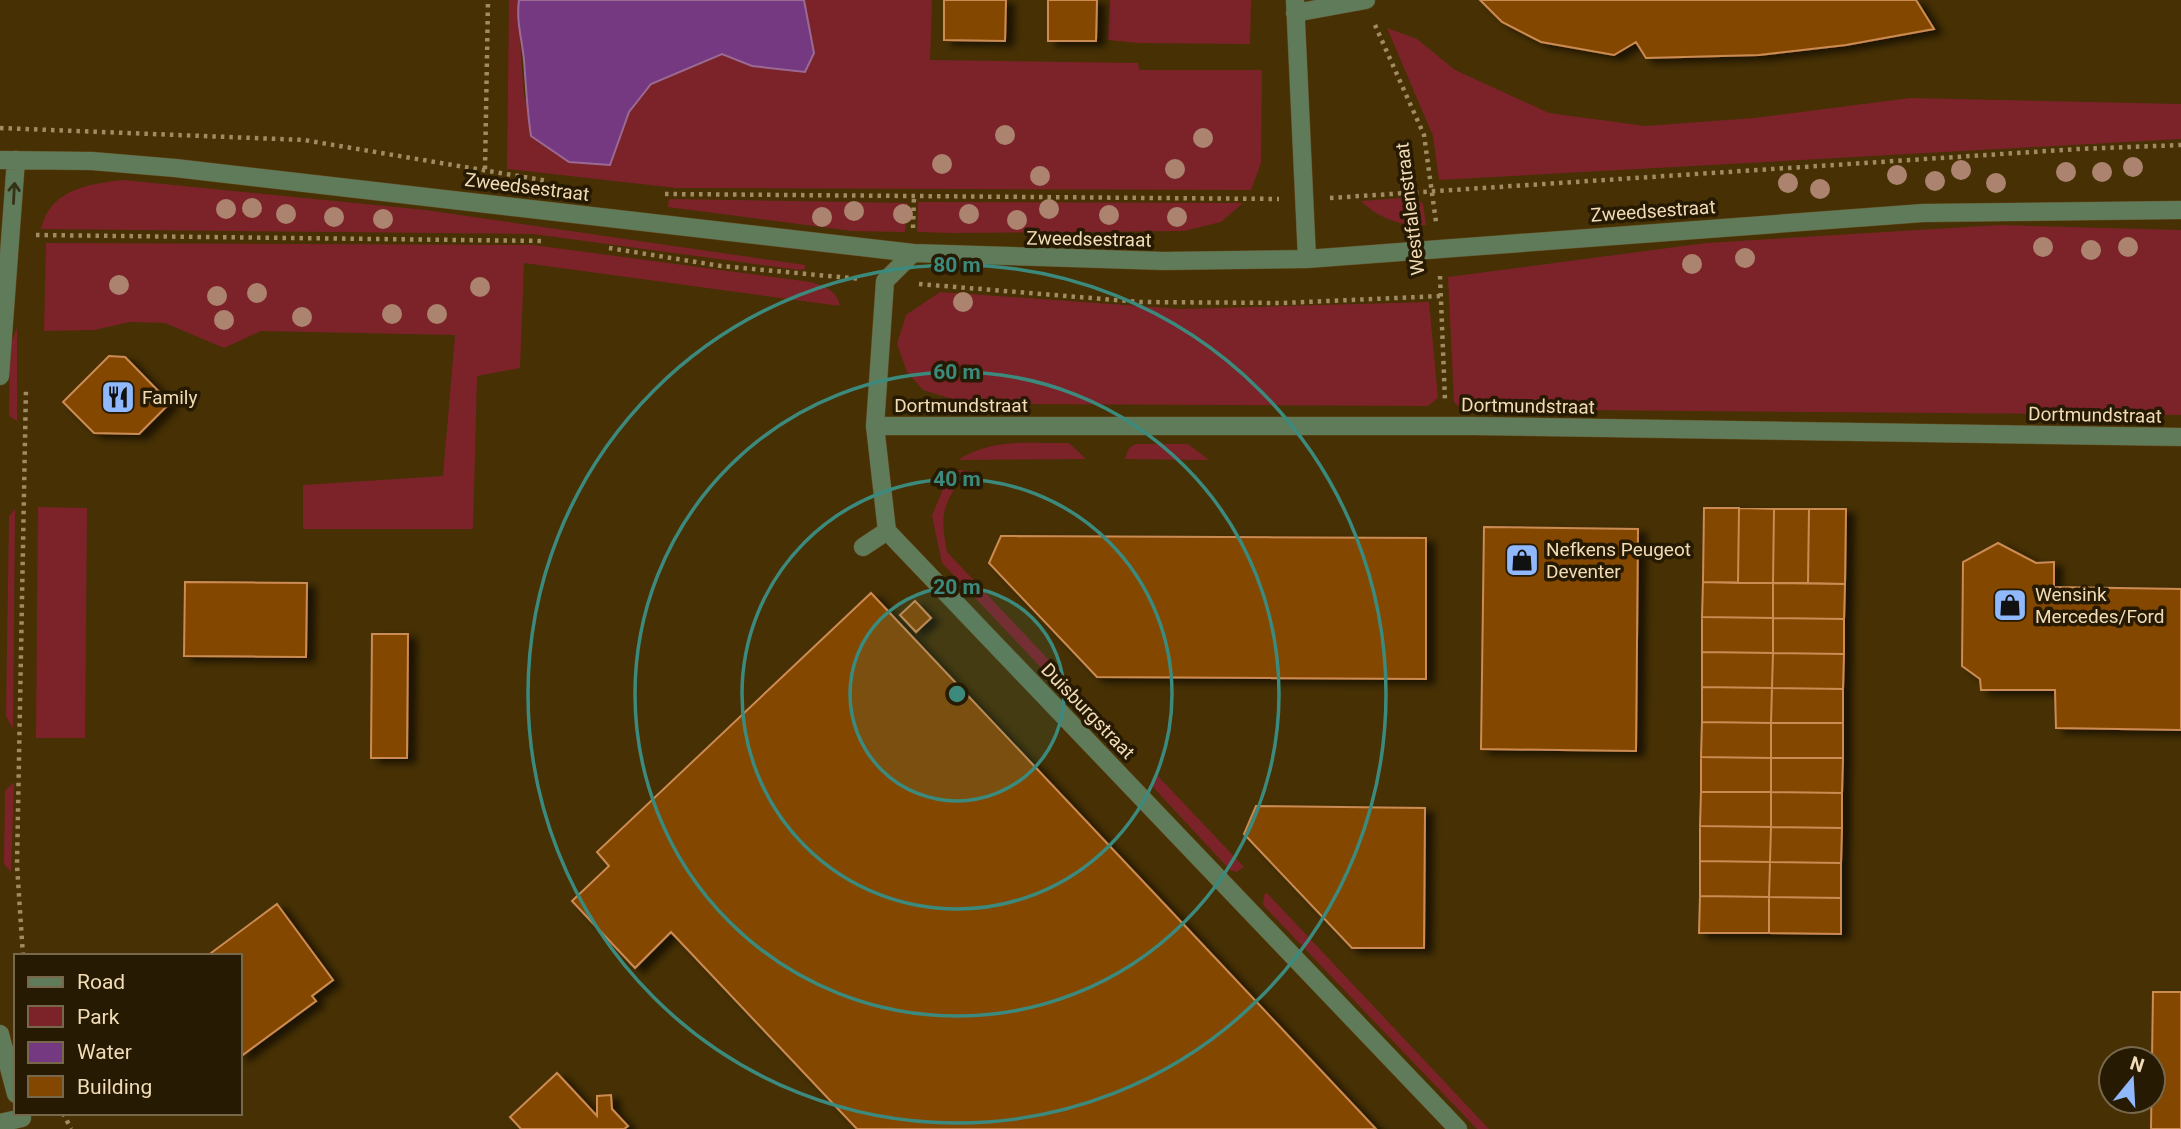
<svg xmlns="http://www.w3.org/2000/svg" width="2181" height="1129" font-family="Roboto,sans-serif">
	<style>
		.green { fill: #7c232a }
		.water { fill: #753981; stroke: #9a6a92; stroke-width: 2 }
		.building { fill: #834700; stroke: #cc8b53; stroke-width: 2; filter: url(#shadow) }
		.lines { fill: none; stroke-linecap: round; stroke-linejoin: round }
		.minor-casing { stroke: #624c21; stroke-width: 19 }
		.path { stroke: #a18b63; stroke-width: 4.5; stroke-dasharray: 3.5 5; stroke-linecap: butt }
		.minor { stroke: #607b5a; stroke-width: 18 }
		.tree { fill: #ac836e }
		.oneway { stroke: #353218 }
		.ring { fill: none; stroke: #3c8a7d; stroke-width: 3.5 }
		.labels { text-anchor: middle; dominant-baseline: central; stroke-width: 7; stroke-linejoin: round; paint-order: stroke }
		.street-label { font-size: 19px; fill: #f2dcb8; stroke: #271a02 }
		.poi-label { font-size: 19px; fill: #f2dcb8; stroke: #271a02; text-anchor: start }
		.centre { fill: #3c8a7d; stroke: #271a02; stroke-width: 3.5 }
		.ring-label { font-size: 21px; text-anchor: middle; font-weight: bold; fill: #3c8a7d; stroke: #271a02; stroke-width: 7; stroke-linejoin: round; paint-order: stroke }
	</style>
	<defs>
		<filter id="shadow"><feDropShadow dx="8" dy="4.5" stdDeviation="3.5" flood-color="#0009"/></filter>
	</defs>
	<rect width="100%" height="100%" fill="#463004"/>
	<path class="green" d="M509,0H519C518,9 523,93 525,99C535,121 555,142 569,162L610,165L629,112L651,84L722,54L752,66L805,72L814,53L804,0H932L930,60L1138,63L1139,70H1262L1261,163L1251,190L676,188L507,169Z
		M1110,0H1251L1250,44L1139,43L1108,40Z
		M1387,28L1417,39L1455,70L1549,113L1645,126L1754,118L1910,98L2181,104V139L1439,180L1433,136Z
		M123,180L426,210L805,265V269L800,270L533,234L41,229C50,189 89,184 123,180Z
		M1415,197L1423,204L1426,225C1401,226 1379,219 1361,201Z
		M669,199L908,203L905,232L852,231L668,207Z
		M918,202L1243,203L1221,222L1184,231L953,233L917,232Z
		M2000,225L2181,230V415L1462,409L1454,402L1448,277L1706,243Z
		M46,243L533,245L811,282C824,286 837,290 840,306L524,263L520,368L477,376L473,529H303V485L443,476L455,335L261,331L224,348L165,323L130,322L94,330L44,331Z
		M940,292L1181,309L1429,302L1438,398L1428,406L1013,404L956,400L923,390L907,372L897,344L906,315Z
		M17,328V421L9,416L10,346Z
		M1069,443L1086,459L958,460C994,437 1027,444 1069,443Z
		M1136,444H1188L1209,460L1125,459L1129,448Z
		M951,469L976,472L963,475C942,507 940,515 947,552L1132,748L1121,752L942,563L932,516Z
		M38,507L87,508L85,738H36Z
		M15,509L13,729L6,716L9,516Z
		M1156,774L1244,867L1237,872L1230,870L1153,787Z
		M14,782L11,872L4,864L5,791Z
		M1267,893L1489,1129H1477L1263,905L1264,895Z"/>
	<path class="water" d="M519,0H804L814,53L805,72L752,66L722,54L651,84L629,112L610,165L569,162L531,136C527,110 526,86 524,60C522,39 516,21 519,0Z"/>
	<path class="building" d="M944,0H1006L1005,41L944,40Z
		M1048,0H1097L1096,41H1048Z
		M1480,0H1916L1934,29L1846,45L1759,55L1646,58L1636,42L1614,55L1541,42L1502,22Z
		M109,356L125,357L170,403L139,434L94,433L63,402Z
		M1704,508H1739L1738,583L1703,582Z
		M1739,508L1774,509L1773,583H1738Z
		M1774,509H1809L1808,583H1773Z
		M1809,509H1846L1845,584L1808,583Z
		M1484,527L1638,529L1636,751L1481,749Z
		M1001,536L1426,538V679L1097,677L989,563Z
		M1998,543L2036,563L2054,562V587L2181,589V730L2056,728L2055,690H1981L1980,679L1962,666L1963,562Z
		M185,582L307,583L306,657L184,656Z
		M1703,582L1773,583V618L1702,617Z
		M1773,583L1845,584L1844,619L1773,618Z
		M871,593L1219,962L1376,1129H857L671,932L635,968L572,901L609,866L597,852Z
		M915,601L931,618L916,632L900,615Z
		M1702,617L1773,618V653L1702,652Z
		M1773,618L1844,619V654L1773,653Z
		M372,634H408L407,758H371Z
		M1702,652L1773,653L1772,688L1702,687Z
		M1773,653L1844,654L1843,689L1772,688Z
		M1702,687L1772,688L1771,723L1702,722Z
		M1772,688L1843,689V723H1771Z
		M1702,722L1771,723V758L1701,757Z
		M1771,723H1843V758H1771Z
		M1701,757L1771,758V792H1701Z
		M1771,758H1843L1842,793L1771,792Z
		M1701,792H1771V827L1700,826Z
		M1771,792L1842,793V828L1771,827Z
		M1256,806L1425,808L1424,948H1352L1244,834Z
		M1700,826L1771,827L1770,862L1700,861Z
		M1771,827L1842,828L1841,863L1770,862Z
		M1700,861L1770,862L1769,897L1700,896Z
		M1770,862L1841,863V898L1769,897Z
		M1700,896L1769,897V933H1699Z
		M1769,897L1841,898V934L1769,933Z
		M277,904L333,980L312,996L316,1001L240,1057V956H207Z
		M2153,992H2181V1129H2151Z
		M557,1073L597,1116V1096L611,1095L612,1109L628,1126L624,1129H521L510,1117Z"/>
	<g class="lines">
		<g class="minor-casing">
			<path id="minor" d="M1295,0L1307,259
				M1295,13L1366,0
				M0,160L92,161L175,168L913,253L1164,261L1307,259L1923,213L2181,210
				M913,253L885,281L875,426L887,531L1458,1129
				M0,376L16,160
				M875,426H1472L2181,437
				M863,547L887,531
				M0,1034L16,1094
				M0,1123L22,1118"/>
		</g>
		<path class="path" d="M1375,25L1424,135L1436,222
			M0,128L304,140L548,181
			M485,169L488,0
			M665,194L1279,199
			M1330,198L2078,149L2181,145
			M913,228L914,196
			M36,235L545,241
			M609,248L721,266L861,279
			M1440,276L1445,400
			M919,284L1140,302L1283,303L1440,296
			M23,956L17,865L26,387
			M63,1113L71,1129"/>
		<use href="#minor" class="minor"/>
	</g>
	<g class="tree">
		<circle cx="1005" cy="135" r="10"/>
		<circle cx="1203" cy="138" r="10"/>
		<circle cx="942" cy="164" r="10"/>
		<circle cx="2133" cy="167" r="10"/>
		<circle cx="1175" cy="169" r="10"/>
		<circle cx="1961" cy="170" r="10"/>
		<circle cx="2066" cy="172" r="10"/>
		<circle cx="2102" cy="172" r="10"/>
		<circle cx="1897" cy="175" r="10"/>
		<circle cx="1040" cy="176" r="10"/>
		<circle cx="1935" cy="181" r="10"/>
		<circle cx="1788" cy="183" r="10"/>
		<circle cx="1996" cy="183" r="10"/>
		<circle cx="1820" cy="189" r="10"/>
		<circle cx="252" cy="208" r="10"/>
		<circle cx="226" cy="209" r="10"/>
		<circle cx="1049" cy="209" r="10"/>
		<circle cx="854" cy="211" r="10"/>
		<circle cx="286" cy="214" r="10"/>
		<circle cx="903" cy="214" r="10"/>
		<circle cx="969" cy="214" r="10"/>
		<circle cx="1109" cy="215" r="10"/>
		<circle cx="334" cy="217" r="10"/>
		<circle cx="822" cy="217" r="10"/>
		<circle cx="1177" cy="217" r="10"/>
		<circle cx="383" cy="219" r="10"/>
		<circle cx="1017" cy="220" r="10"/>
		<circle cx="2043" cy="247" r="10"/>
		<circle cx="2128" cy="247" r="10"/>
		<circle cx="2091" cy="250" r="10"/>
		<circle cx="1745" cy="258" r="10"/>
		<circle cx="1692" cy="264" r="10"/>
		<circle cx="119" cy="285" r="10"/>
		<circle cx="480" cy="287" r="10"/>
		<circle cx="257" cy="293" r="10"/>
		<circle cx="217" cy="296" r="10"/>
		<circle cx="963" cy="302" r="10"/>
		<circle cx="392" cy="314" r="10"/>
		<circle cx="437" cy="314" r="10"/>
		<circle cx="302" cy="317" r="10"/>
		<circle cx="224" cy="320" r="10"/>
	</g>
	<defs><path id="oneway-shaft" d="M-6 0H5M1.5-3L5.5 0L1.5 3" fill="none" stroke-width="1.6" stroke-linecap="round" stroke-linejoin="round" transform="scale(1.75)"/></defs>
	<use class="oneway" href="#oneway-shaft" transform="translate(14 193) rotate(-87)"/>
	<circle cx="957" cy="694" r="107" fill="#3c8a7d" fill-opacity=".12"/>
	<g class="ring">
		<circle cx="957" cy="694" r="107"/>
		<circle cx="957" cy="694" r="215"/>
		<circle cx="957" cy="694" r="322"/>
		<circle cx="957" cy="694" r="429"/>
	</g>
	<defs>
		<g id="restaurant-square" transform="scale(1.75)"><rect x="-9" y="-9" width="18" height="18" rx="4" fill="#8fb8fd" stroke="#271a02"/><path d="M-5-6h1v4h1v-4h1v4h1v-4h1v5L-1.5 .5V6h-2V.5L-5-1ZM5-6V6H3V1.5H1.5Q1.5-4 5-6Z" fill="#111"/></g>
		<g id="shop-square" transform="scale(1.75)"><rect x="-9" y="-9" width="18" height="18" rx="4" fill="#8fb8fd" stroke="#271a02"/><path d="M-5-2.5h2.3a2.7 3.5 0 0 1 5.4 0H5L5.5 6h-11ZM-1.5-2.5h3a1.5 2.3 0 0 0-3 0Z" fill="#111"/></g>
	</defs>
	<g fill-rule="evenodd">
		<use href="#restaurant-square" x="118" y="397"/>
		<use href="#shop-square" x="1522" y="560"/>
		<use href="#shop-square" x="2010" y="605"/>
	</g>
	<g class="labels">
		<g class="street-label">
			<text transform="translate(527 187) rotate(7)">Zweedsestraat</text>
			<text transform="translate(1410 209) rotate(-97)">Westfalenstraat</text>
			<text transform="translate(1653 211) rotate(-4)">Zweedsestraat</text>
			<text transform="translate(1089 239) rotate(1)">Zweedsestraat</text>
			<text x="961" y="405">Dortmundstraat</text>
			<text transform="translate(1528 406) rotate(1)">Dortmundstraat</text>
			<text transform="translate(2095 415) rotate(1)">Dortmundstraat</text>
			<text transform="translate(1088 711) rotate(46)">Duisburgstraat</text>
		</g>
		<g class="poi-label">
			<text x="142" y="397">Family</text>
			<text x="1546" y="549">Nefkens Peugeot<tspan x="1546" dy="22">Deventer</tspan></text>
			<text x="2035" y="594">Wensink<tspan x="2035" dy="22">Mercedes/Ford</tspan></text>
		</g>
	</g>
	<circle cx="957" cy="694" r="10" class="centre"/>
	<g class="ring-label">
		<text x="957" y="272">80 m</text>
		<text x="957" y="379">60 m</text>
		<text x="957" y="486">40 m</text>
		<text x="957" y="594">20 m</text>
	</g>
	<rect x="14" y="954" width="228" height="161" fill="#271a02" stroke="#78684b" stroke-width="2"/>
	<rect x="28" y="977" width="35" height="10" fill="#607b5a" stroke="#78684b" stroke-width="2"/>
	<text x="77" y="989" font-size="21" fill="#f2dcb8">Road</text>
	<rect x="28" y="1006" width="35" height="21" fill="#7c232a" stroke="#78684b" stroke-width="2"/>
	<text x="77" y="1024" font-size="21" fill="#f2dcb8">Park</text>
	<rect x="28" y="1042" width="35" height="21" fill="#753981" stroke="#78684b" stroke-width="2"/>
	<text x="77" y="1059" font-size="21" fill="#f2dcb8">Water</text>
	<rect x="28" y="1076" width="35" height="21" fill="#834700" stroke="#78684b" stroke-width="2"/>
	<text x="77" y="1094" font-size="21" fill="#f2dcb8">Building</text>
	<g transform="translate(2132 1080) rotate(18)"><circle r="33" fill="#271a02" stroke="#78684b" stroke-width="2"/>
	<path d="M0-5L12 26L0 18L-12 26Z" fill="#8fb8fd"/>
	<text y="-10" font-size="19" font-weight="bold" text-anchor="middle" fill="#f2dcb8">N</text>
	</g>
</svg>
